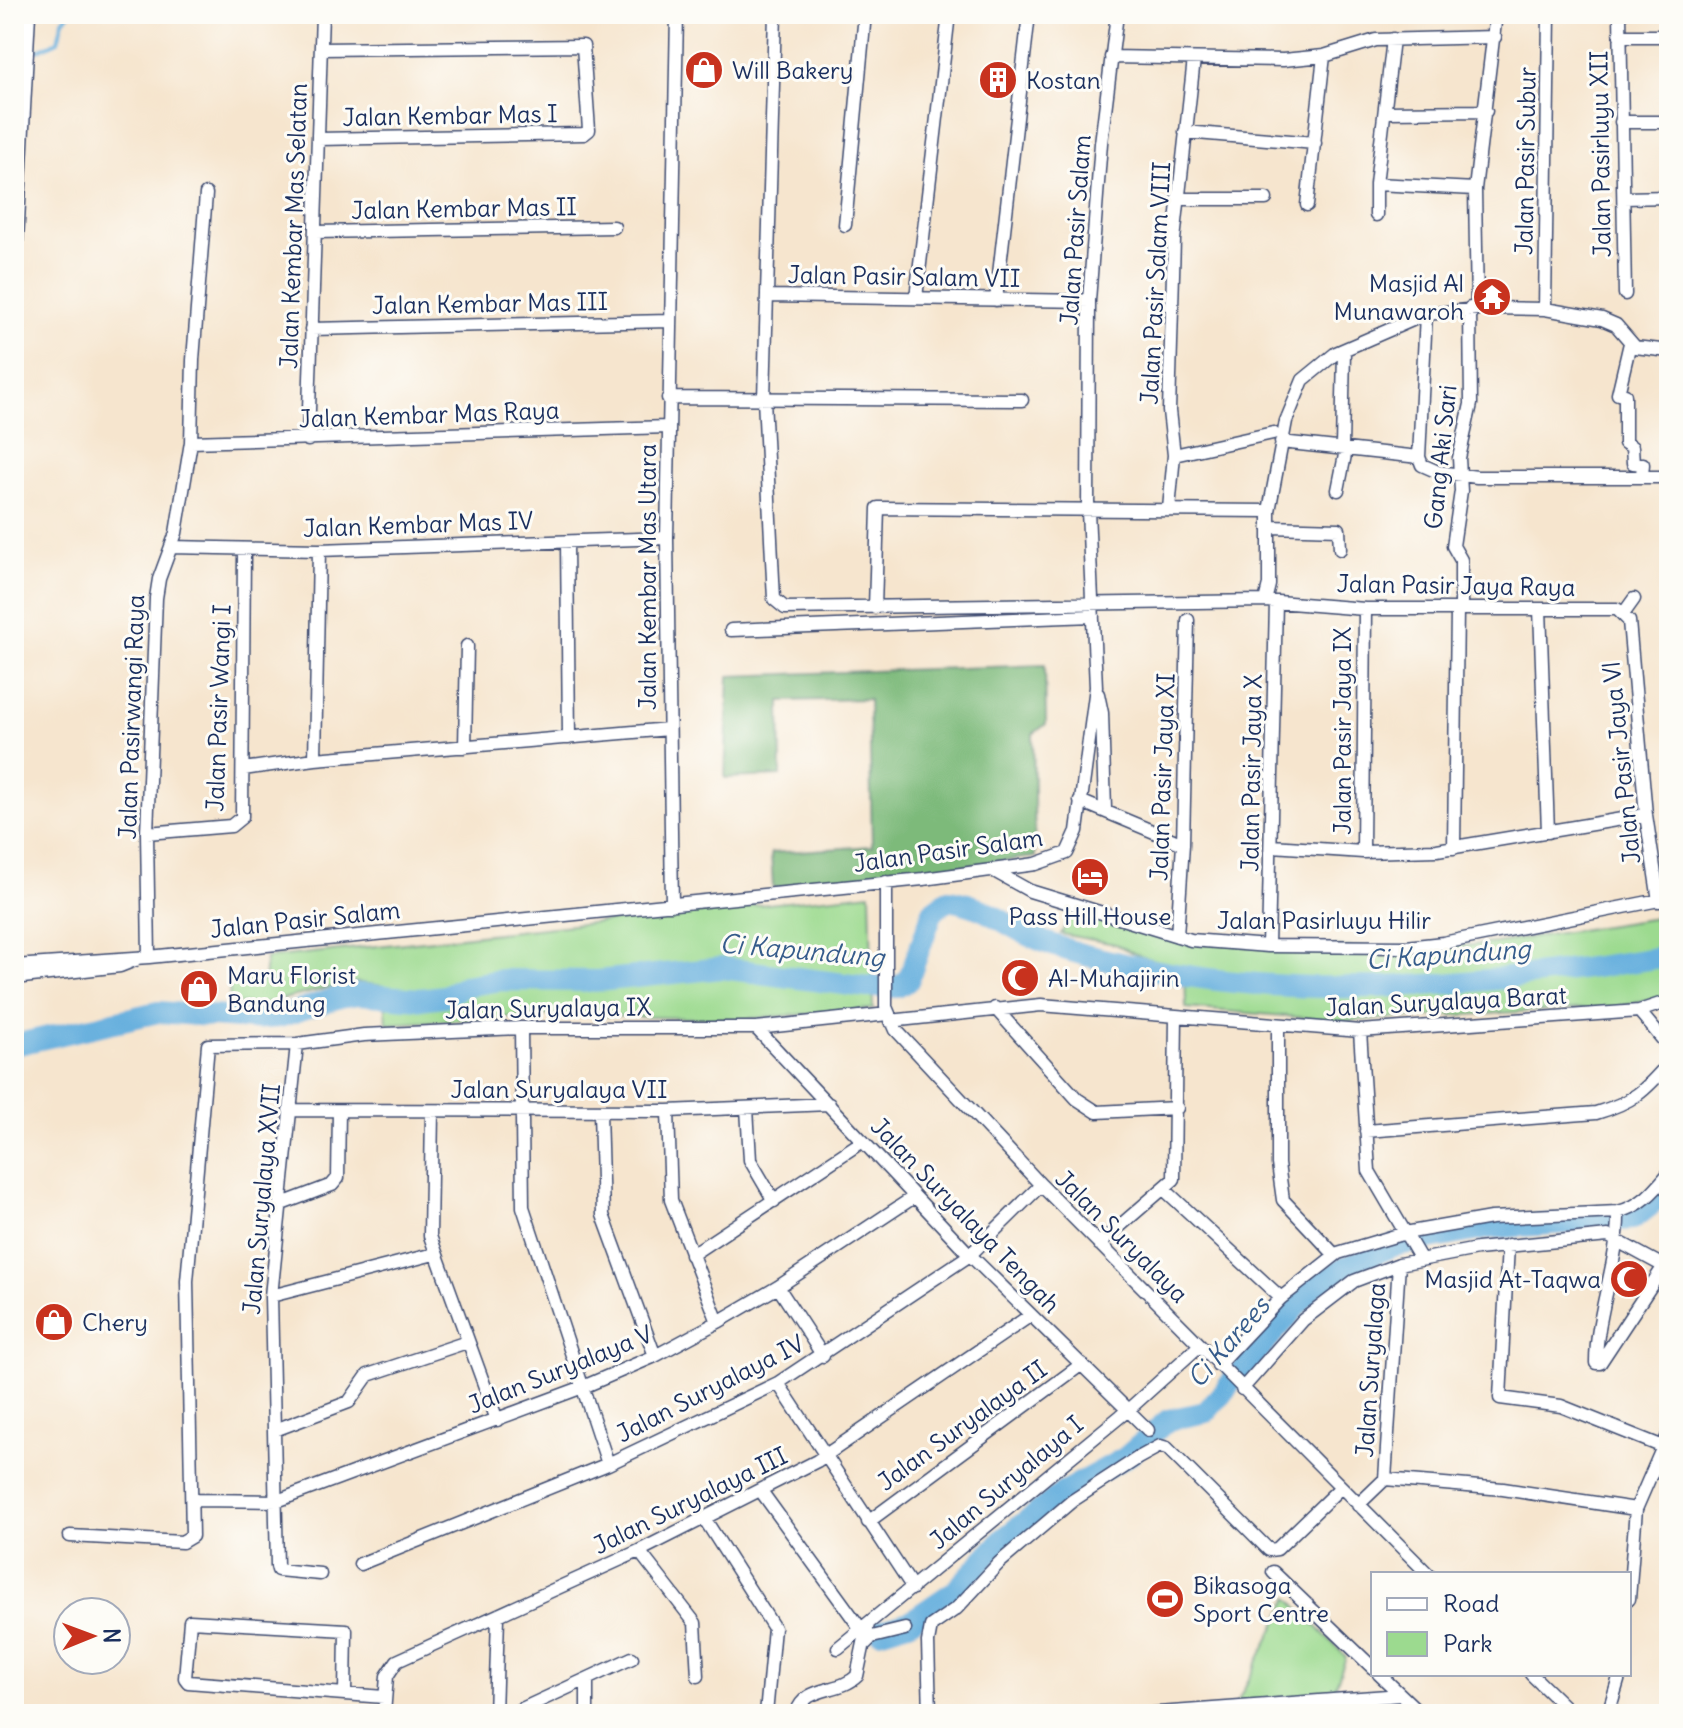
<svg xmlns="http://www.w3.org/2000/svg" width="1683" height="1728" font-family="Delius,sans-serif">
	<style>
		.green { fill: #9cda8f; stroke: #5c8476; stroke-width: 2 }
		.forest { fill: #7dba7a; stroke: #4c746c; stroke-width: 2 }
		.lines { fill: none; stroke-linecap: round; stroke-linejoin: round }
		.stream { stroke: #67b0de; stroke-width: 4 }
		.river { stroke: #67b0de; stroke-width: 22 }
		.minor-casing { stroke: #3c4a6f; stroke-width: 15 }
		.highway-casing { stroke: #3c4a6f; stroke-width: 21 }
		.minor { stroke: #fff; stroke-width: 12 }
		.highway { stroke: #fff; stroke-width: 18 }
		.labels { text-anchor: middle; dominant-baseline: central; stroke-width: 6; stroke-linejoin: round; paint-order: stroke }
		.poi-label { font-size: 24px; fill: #1b2f5e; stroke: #fdfcf7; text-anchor: start }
		.street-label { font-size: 24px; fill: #1b2f5e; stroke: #fdfcf7 }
		.water-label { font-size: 26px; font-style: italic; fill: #365c8b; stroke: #fdfcf7 }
	</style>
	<rect width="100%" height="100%" fill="#fdfcf7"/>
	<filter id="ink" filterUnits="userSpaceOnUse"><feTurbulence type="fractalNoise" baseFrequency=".0125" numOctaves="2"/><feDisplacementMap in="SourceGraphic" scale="16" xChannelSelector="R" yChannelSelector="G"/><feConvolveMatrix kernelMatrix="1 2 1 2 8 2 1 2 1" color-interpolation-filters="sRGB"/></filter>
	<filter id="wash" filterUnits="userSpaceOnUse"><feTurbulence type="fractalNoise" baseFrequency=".006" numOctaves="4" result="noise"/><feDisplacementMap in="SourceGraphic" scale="32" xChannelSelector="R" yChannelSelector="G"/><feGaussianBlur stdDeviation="1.8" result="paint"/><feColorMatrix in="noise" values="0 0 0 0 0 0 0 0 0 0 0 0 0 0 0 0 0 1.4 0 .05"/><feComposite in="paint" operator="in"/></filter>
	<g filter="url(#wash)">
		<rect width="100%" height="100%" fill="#f6e5ce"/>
		<path class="green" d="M870,893L873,1009L743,1019L545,1015L387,1024L384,986L351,982L264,1004H229L230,980L264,981L266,958Z
			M1073,909L1185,943L1425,949L1496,943L1669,916V996L1617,1007L1345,1021L1186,1008L1185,967L1142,957L1115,944L1061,934Z
			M1289,1598L1346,1657L1331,1699L1235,1707Z"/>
		<path class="forest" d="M1045,665L1046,724L1033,734L1035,857L773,888L771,853L872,846L869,699L780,701L781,776L725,778L729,676Z"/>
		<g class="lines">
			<path class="stream" d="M36,51L58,41L63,20L69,14"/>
			<path class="river" d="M14,1045L158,1012L252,1019L279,1017L340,997L359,994L420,999L444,996L464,986L501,980L597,981L722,968L867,987H897L908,981L933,911L948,900C987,905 1002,924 1035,938C1067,952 1101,959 1134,966C1310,1005 1493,984 1669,956
				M879,1631L909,1622L956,1590L1004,1538L1065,1491L1126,1457L1168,1420L1206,1412L1314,1286L1344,1268L1393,1246L1490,1228L1633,1219L1669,1191"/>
		</g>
	</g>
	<g filter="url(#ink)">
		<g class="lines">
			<g class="minor-casing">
				<path id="minor" d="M775,14L764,399L774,599L785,608L1265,601L1365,609H1617L1629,621L1646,815L1659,901
					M1620,14L1625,294
					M1620,36H1669
					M1111,57L1283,60L1324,56L1376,40L1495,37
					M1386,112L1486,111
					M1621,122H1669
					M1185,132L1315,143
					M318,139L584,134L589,130L583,46L321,49
					M1376,184L1475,189
					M1624,198L1669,197
					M1177,199H1266
					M1307,205L1324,56
					M1376,215V184L1393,39
					M845,225L865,14
					M315,232L614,227
					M767,296L1089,301
					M916,298L949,14
					M996,300L1029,14
					M1477,308L1475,189L1496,14
					M1545,309L1549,14
					M311,329L670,321
					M1630,343L1618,394L1625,395V443L1632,447L1633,463L1643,464L1642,476
					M668,398L1022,400
					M308,440L322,14
					M191,442L668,427
					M1281,442L1419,457L1422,465L1438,472L1477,477H1669
					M1342,448L1344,351
					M1174,455L1273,433
					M1419,457L1426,314
					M1338,490L1346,450
					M1169,509L1174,455L1169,411L1174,240L1194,59
					M1270,527L1339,529L1340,549
					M567,542L569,738
					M171,547L319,550L667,538
					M1265,601L1269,585V511L1286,421L1303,380L1336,353L1426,314L1487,308L1545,309L1602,319L1616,325L1635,347L1669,351
					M875,608L878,508L1269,511
					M1461,609V560L1453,546L1461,491L1459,458L1471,404L1470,308
					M1540,609L1548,832
					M1624,613L1634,599
					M731,630L1093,616
					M1098,694L1102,713L1105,809
					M465,747L467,646
					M315,759L319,550
					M243,769L315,759L669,729
					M1080,801L1183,844
					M147,833L231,826L242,817L244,551
					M1272,846L1363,852L1437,850L1646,815
					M1454,848L1457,609
					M1363,852L1365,609
					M994,871L1030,891L1191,940L1268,946L1406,947L1443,943L1669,898
					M886,882V1007L896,1030L1041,1185L1428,1574
					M672,905L667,538L677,14
					M1177,936L1183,844L1188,620
					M1268,946L1276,602
					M149,957L147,833L156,598L159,579L176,533L191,442L193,360L206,194
					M14,966L149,957L923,879L1036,864L1067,853L1077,831L1096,687L1088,511L1089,301L1101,143L1117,14
					M14,978L120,966L135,960
					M995,1008L1077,1099L1097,1112L1177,1108
					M1639,1011L1669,1047
					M890,1021L1041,1005L1360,1031L1639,1011L1669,1001
					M1278,1027V1164L1283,1200L1334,1254
					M521,1028L523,1207L608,1464
					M756,1028L970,1255L1148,1430
					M1360,1031L1369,1171L1420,1258
					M297,1044L271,1296L277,1566L278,1570L320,1574
					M747,1108L750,1160L774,1201
					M289,1110L668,1111L829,1104
					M668,1111L671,1200L718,1322
					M432,1112L430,1236L497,1420
					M600,1112L603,1215L655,1356
					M1366,1131L1596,1113C1633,1102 1644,1092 1669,1063
					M1165,1190L1281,1298
					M279,1205L332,1185L338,1178L339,1111
					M1618,1212C1619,1263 1596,1312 1596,1363H1600L1664,1266
					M1099,1244L1174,1179L1176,1016
					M1508,1245L1500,1398L1561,1406L1661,1446
					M691,1255L863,1141
					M778,1287L823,1356
					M271,1296L434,1254
					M1218,1365L1281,1298L1338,1253L1405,1233L1491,1218L1618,1212C1642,1206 1654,1191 1669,1173
					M778,1383L913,1588
					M1242,1389L1303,1320L1354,1281L1399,1264L1477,1249L1608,1236L1669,1269
					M275,1430L349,1402L368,1375L467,1342
					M1385,1479L1399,1264
					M761,1491L861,1629
					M192,1500L277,1501L583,1387L655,1356L718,1322L778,1287L914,1197
					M1358,1505L1385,1479L1503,1489L1636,1509
					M704,1518L774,1628L766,1714
					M868,1522L1082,1364
					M70,1536L182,1542L192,1536L187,1281L208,1045L297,1044L364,1035L521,1028H756L888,1014
					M639,1551L695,1623L698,1676
					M360,1564L608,1464L778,1383L970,1255L1041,1185
					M1273,1572L1373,1668
					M1629,1599L1636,1509L1669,1433
					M864,1645L872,1637L905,1629
					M838,1648L1128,1410L1199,1346
					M1379,1674L1421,1714
					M1531,1674L1572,1714
					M345,1693L346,1630L190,1621L185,1678L188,1682L384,1697
					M384,1714L387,1676L397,1661L639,1551L817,1461L1031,1315
					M495,1714L498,1617
					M511,1714L632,1658
					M587,1714V1680
					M796,1714C805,1684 839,1694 857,1676L868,1624
					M930,1714L928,1642L931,1626L957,1608L999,1563L1072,1501L1138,1458L1160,1446L1167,1448L1269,1550L1277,1549L1340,1488
					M1145,1714L1401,1695
					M1608,1714L1620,1674"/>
			</g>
			<g class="highway-casing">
				<path id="highway" d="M14,241L26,14"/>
			</g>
			<use href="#minor" class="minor"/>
			<use href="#highway" class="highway"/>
		</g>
	</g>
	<defs>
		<g id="shop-disc" transform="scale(2)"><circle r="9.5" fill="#c8321e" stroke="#fdfcf7"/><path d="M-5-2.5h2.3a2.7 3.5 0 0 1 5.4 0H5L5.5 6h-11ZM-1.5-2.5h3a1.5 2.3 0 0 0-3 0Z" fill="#fff"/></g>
		<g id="building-disc" transform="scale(2)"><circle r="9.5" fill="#c8321e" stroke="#fdfcf7"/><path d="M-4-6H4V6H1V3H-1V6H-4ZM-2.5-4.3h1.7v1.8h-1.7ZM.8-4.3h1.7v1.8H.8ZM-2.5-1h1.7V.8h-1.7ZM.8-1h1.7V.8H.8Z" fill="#fff"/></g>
		<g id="temple-disc" transform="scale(2)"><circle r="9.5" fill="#c8321e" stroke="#fdfcf7"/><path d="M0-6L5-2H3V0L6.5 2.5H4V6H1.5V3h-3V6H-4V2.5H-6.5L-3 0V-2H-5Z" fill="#fff"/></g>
		<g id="hotel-disc" transform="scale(2)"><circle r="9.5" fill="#c8321e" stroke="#fdfcf7"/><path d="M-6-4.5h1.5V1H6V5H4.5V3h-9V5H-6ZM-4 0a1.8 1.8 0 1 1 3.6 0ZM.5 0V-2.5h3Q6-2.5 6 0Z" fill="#fff"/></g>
		<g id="mosque-disc" transform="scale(2)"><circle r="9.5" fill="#c8321e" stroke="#fdfcf7"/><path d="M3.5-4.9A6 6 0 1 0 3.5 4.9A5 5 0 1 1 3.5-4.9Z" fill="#fff"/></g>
		<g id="stadium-disc" transform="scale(2)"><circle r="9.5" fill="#c8321e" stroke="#fdfcf7"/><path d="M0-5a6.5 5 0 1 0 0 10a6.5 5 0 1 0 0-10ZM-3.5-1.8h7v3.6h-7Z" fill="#fff"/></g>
	</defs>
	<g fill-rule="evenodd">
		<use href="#shop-disc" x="704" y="70"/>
		<use href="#building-disc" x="998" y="80"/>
		<use href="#temple-disc" x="1492" y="297"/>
		<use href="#hotel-disc" x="1090" y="877"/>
		<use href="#mosque-disc" x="1020" y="978"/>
		<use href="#shop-disc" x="199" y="989"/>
		<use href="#mosque-disc" x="1629" y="1279"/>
		<use href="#shop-disc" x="54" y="1322"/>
		<use href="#stadium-disc" x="1165" y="1599"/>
	</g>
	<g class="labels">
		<g class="poi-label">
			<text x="732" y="70">Will Bakery</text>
			<text x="1026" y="80">Kostan</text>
			<text x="1464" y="283" text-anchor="end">Masjid Al<tspan x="1464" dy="28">Munawaroh</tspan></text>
			<text x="1090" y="916" text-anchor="middle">Pass Hill House</text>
			<text x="227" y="975">Maru Florist<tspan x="227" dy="28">Bandung</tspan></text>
			<text x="1048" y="978">Al-Muhajirin</text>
			<text x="1601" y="1279" text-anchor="end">Masjid At-Taqwa</text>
			<text x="82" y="1322">Chery</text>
			<text x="1193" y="1585">Bikasoga<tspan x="1193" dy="28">Sport Centre</tspan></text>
		</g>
		<g class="street-label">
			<text transform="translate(450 115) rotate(-1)">Jalan Kembar Mas I</text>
			<text transform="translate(1600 154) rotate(-91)">Jalan Pasirluyu XII</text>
			<text transform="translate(1525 161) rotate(-89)">Jalan Pasir Subur</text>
			<text transform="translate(464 208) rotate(-1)">Jalan Kembar Mas II</text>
			<text transform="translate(293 226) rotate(-88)">Jalan Kembar Mas Selatan</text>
			<text transform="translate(1075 230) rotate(-86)">Jalan Pasir Salam</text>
			<text transform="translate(904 276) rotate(1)">Jalan Pasir Salam VII</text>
			<text transform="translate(1155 283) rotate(-87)">Jalan Pasir Salam VIII</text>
			<text transform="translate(490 303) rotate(-1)">Jalan Kembar Mas III</text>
			<text transform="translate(429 414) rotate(-2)">Jalan Kembar Mas Raya</text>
			<text transform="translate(1440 457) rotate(-84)">Gang Aki Sari</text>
			<text transform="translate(418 524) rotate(-2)">Jalan Kembar Mas IV</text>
			<text transform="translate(647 577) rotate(-90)">Jalan Kembar Mas Utara</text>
			<text transform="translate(1456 585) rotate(1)">Jalan Pasir Jaya Raya</text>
			<text transform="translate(218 708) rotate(-88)">Jalan Pasir Wangi I</text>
			<text transform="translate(131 717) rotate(-88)">Jalan Pasirwangi Raya</text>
			<text transform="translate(1342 731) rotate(-90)">Jalan Pasir Jaya IX</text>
			<text transform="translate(1621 763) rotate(-96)">Jalan Pasir Jaya Vl</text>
			<text transform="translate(1251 773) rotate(-89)">Jalan Pasir Jaya X</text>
			<text transform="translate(1162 777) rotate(-88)">Jalan Pasir Jaya XI</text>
			<text transform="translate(948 850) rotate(-8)">Jalan Pasir Salam</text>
			<text transform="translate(305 919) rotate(-6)">Jalan Pasir Salam</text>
			<text x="1324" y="920">Jalan Pasirluyu Hilir</text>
			<text transform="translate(1446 1001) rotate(-3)">Jalan Suryalaya Barat</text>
			<text transform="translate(548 1008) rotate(-1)">Jalan Suryalaya IX</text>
			<text x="559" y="1089">Jalan Suryalaya VII</text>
			<text transform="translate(261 1199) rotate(-85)">Jalan Suryalaya XVII</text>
			<text transform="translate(966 1215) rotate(46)">Jalan Suryalaya Tengah</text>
			<text transform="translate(1122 1236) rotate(45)">Jalan Suryalaya</text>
			<text transform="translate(560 1369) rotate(-22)">Jalan Suryalaya V</text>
			<text transform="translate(1370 1370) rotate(-86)">Jalan Suryalaga</text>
			<text transform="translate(710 1388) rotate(-27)">Jalan Suryalaya IV</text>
			<text transform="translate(962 1425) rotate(-36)">Jalan Suryalaya II</text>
			<text transform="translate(1006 1482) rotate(-40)">Jalan Suryalaya I</text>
			<text transform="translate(690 1500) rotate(-26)">Jalan Suryalaya III</text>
		</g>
		<g class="water-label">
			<text transform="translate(802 950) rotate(5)">Ci Kapundung</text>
			<text transform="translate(1448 954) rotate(-4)">Ci Kapundung</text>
			<text transform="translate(1228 1342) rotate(-49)">Ci Karees</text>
		</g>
	</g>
	<rect width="1683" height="1728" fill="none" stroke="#fdfcf7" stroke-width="48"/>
	<rect x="1371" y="1572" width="260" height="104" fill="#fdfcf7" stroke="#a3aaba" stroke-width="2"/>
	<rect x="1387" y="1598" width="40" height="12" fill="#ffffff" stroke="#a3aaba" stroke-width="2"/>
	<text x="1443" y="1612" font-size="24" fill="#1b2f5e">Road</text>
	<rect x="1387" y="1632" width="40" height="24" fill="#9cda8f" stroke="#a3aaba" stroke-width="2"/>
	<text x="1443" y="1652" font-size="24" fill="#1b2f5e">Park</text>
	<g transform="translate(92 1636) rotate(89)"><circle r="38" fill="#fdfcf7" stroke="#a3aaba" stroke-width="2"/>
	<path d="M0-6L14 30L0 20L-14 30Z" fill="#c8321e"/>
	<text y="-12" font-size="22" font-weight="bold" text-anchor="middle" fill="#1b2f5e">N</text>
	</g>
</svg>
